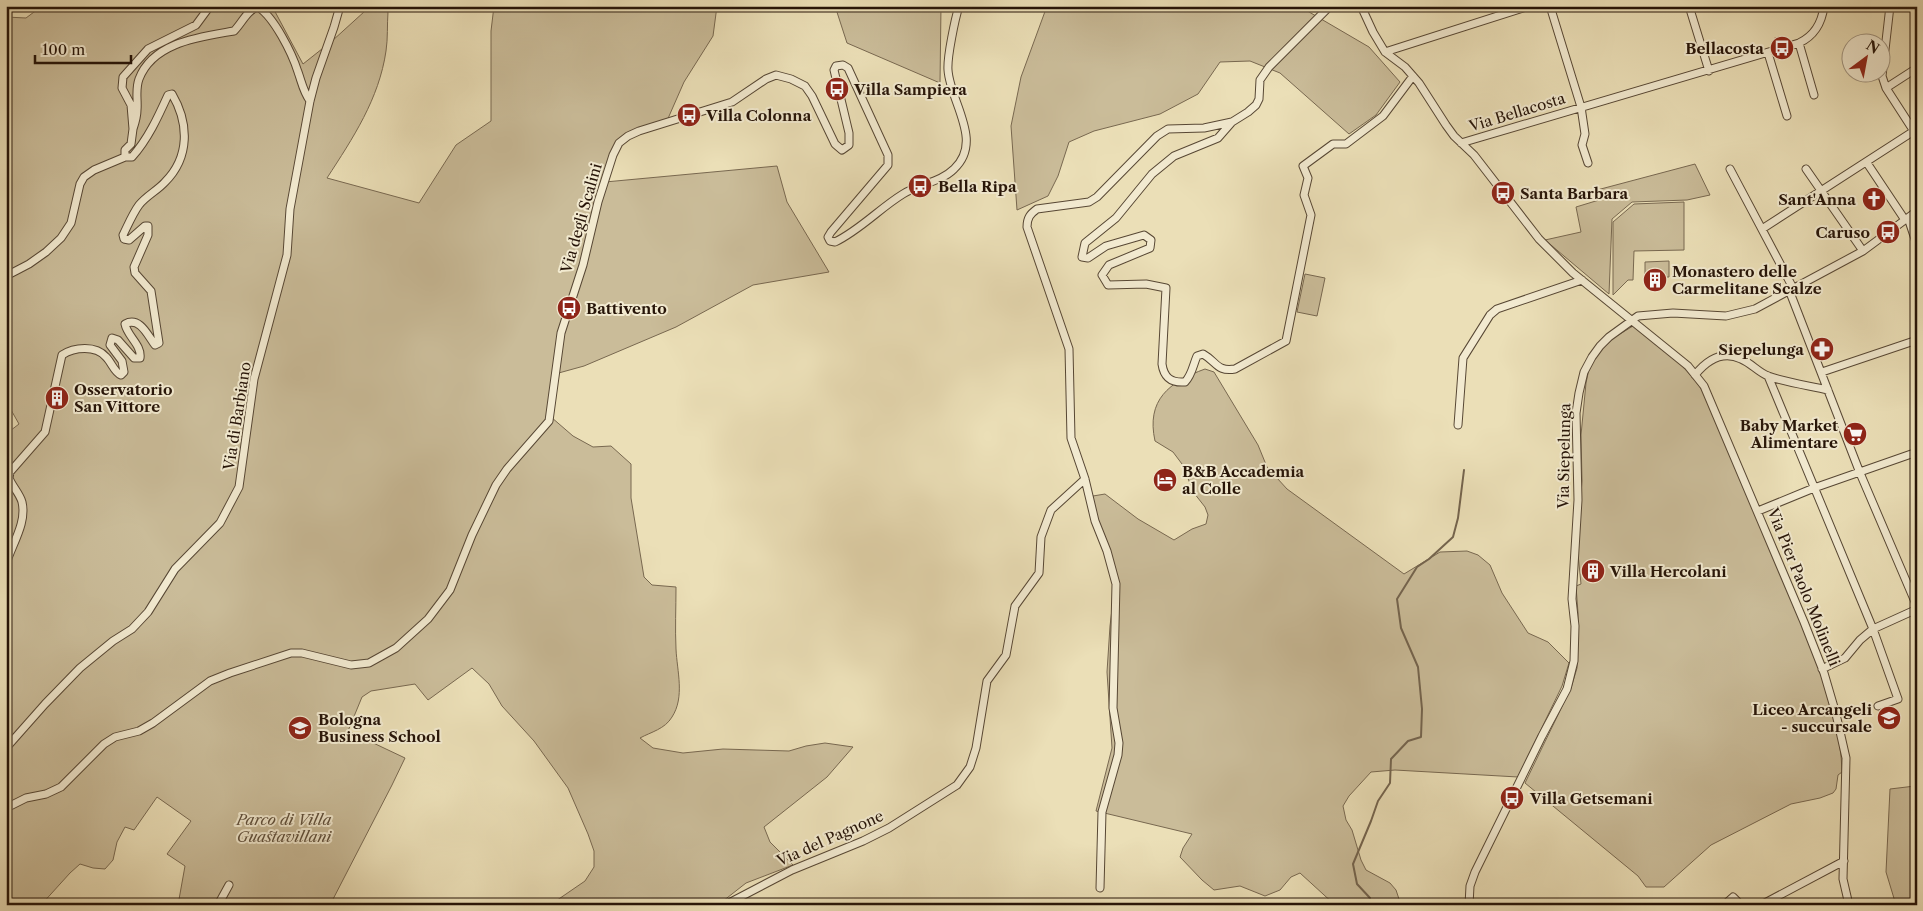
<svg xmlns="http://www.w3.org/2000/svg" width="1923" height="911" font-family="'Libre Caslon Text',serif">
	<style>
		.green { fill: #cabc99; stroke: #786850 }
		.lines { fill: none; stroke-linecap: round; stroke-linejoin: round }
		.stream { stroke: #74644e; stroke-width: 2 }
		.minor-casing { stroke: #574734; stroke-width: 9 }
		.minor { stroke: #f2ead0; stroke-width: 7 }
		.labels { text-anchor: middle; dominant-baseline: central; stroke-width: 4; stroke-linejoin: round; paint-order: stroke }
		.poi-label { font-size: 15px; font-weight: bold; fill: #261408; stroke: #f2ead0; text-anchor: start }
		.street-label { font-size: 15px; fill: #261408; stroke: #f2ead0 }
		.park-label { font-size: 15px; font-style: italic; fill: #5f4f3b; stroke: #f2ead0 }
	</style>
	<rect width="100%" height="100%" fill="#ebdfb7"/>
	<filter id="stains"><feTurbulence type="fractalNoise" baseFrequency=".004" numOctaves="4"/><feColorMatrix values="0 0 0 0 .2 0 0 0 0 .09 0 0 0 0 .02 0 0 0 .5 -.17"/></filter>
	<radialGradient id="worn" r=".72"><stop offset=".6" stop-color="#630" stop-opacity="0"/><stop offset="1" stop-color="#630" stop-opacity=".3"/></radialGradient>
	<path class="green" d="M42,6H272L303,64L332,41L365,11L373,6H379L388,12C387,25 388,38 386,51C379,99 353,138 327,178L419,203L456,145L491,121V31L494,6H717L713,36L684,82L666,123L627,136L614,152L605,182L777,166L787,202L829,272L753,285L676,327L584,366L555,374L551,417L573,436L593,447L611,446L631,464V498L644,577L652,585L676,587C676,608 675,629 676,649C677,671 685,697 672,717C665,729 651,732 640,738L653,748L683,753L723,749L789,751L806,746L825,743L853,747L827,777L764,827L770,842L793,865L746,883L718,905H550L585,881L594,867V851L588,834L568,788L534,741L502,706L489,684L472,668L428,700L415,684L371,691L362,697L348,731L405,758L392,785L330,905H178L185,866L167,854L191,821L157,797L134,830L125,827L117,842L113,860L105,869L93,868L80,864L70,873L41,905H6V434L19,424L6,401V17L26,18Z
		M835,6H941L940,83L847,43Z
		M1047,6H1295L1304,9L1369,47L1400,82L1376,115L1349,134L1280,73L1250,61L1220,62L1198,94L1160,114L1094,131L1069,142L1058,176L1048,196L1017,210L1011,126L1021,77Z
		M1695,164L1710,195L1687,200L1632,202L1612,219L1609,294L1545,240L1581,232L1576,207L1599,200L1597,190Z
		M1684,202V250L1634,251L1633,280H1628L1613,295V222L1634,204Z
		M1669,261V277L1645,278V262Z
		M1305,274L1325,278L1317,316L1297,312Z
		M1633,326C1659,344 1684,364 1702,390C1728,451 1754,513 1781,575C1807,638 1840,702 1842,772L1838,775L1836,789L1833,793L1820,798L1791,804L1711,845L1664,887H1646L1638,876L1525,783L1571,688L1577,668L1578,613L1576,586L1581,584L1577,544L1582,481L1581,435L1586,383L1590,364L1598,352L1615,337Z
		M1205,369L1214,372L1258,445L1267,467L1287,489L1404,574L1440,552L1467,551L1478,555L1490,565L1502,593L1528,633L1548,642L1569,663L1562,686L1518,777L1395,770L1371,772L1349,796L1343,806L1346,820L1352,830L1361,860L1366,870L1390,883L1396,890L1401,905H1335L1300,873L1291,877L1280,890L1265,896L1240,886L1214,890L1202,880L1180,857L1183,848L1192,834L1096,811L1112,748L1107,672L1110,626L1115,584L1087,497L1105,494L1138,519L1174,540L1192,529L1206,524L1208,515L1205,507L1194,493L1182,464L1173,452L1155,441C1146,400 1169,382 1205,369Z
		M1915,786L1917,788V905H1896L1886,872L1890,789Z"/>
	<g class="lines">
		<path class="stream" d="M1369,905L1370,898L1357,884L1353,864L1371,821L1378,801L1390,783L1391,759L1408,741L1421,737L1422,709L1418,667L1401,628L1397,599L1417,567L1429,559L1453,537L1458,518L1464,470"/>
		<g class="minor-casing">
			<path id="minor" d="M196,6H200
				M1361,6L1373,32L1385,52L1405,67L1419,83L1446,125L1454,136L1474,155L1539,239L1573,273L1688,366L1704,386L1804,622L1824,673L1836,714L1846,758L1843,879L1849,905
				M1550,6L1581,107L1585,134L1582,145L1588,163
				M1689,6L1709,71
				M1890,6L1882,76L1886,88L1917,136
				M1799,43L1814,95
				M1385,52L1529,6
				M1768,53L1787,116
				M1886,88L1917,68
				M1232,122L1218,138L1174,156L1152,174L1116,218L1085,243L1082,257L1088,258L1106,246L1144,235L1151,240L1150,248L1109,265L1102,275L1108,285L1146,284L1166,288L1162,364C1164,378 1171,383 1185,382C1192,375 1193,365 1197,356L1203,354C1217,362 1217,372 1235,369L1286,341L1311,215L1304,195L1308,178L1303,166L1333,144H1346L1383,116L1413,76
				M133,129C135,123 137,116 137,110C138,100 135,90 139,79C153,42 200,37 234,31C242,23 247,10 258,7C274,17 292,53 298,72C302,83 303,91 310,101
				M1461,143L1799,43C1814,36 1822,22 1824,6
				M125,157V150L131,144L133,129L131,105L122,88L123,77L148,49L196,25L210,6
				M1867,163L1905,220
				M1730,169L1793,288
				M1806,169L1863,251
				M1908,218L1917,245
				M1762,229L1917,129
				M6,276L29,264L46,252L61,238L71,223L80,184L84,177L94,170L125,157H132C148,139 158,117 168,95L172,94C189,123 190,157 165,182C158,190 146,196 139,205C133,213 128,225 123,235L124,239L129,240L145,226H148V235L134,267L135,273L151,291L159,343L155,345C148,336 140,316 125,324C127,336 142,345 140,358H134L118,340L112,338L110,345L122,361L124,372L121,375C114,372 112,363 106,357C96,345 74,347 62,355L45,432L10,472L9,478C12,486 20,494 22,502C27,523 12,544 6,564
				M1793,288L1791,295L1860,473L1916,604
				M1822,372L1917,340
				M1695,375C1707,360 1722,350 1741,359C1751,363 1758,372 1768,376C1783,382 1811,386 1828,390
				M1768,376L1873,629L1898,699L1878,706
				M1458,425L1463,358L1490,315L1497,309L1582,280
				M1758,511L1814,488L1917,452
				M1822,669L1845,658L1860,640L1873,629L1915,610
				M6,748L45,704L80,668L113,641L132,629L148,612L175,569L220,523L239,487L254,379L287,255L290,209L310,101L316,78L334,27L340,6
				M6,808L26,798L46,794L61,787L104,744L115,737L139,731L153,723L210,681L230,673L291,653H302L351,665L369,663L396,648L428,619L450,590L472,535L496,485L507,469L549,421L561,333L583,265L598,202L613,155L619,143L628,136L639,131L732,102L766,79L776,75L791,79L805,86L812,96L835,144L842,150L849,145V133L834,70L836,66L843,65L848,68L888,155V165L831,232L828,237L830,241L835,242C860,230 880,208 903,194C919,184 941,182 954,169C984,141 950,102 948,70C947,57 955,19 959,6
				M1100,888L1102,812L1118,755L1119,743L1113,708L1116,584L1107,551L1095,521L1085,479L1071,438L1069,349L1027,227C1027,218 1030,214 1037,209L1089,202L1097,197L1157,136L1168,129L1204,128L1232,122L1248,112L1256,105L1259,99L1260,80L1269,67L1330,6
				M218,905L229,885
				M725,905L792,870L863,841L889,828L957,785L970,767L976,748L987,681L1006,655L1015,606L1039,573L1041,537L1051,510L1085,479
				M1469,905L1470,886L1475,872L1542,736L1567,689L1574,661L1575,626L1572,599L1578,500L1576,413L1579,393L1584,372L1592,357L1600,346L1609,337L1638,316L1673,313L1726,316L1755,309L1863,251L1917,211
				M1724,905L1733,897L1741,905
				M1761,905L1844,861"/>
		</g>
		<use href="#minor" class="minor"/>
	</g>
	<defs>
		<g id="bus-disc" transform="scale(1.25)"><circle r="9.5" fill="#8f2418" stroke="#f2ead0"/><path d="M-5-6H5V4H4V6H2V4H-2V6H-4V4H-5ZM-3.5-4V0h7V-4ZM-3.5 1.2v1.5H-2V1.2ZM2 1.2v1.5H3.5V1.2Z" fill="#fff"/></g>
		<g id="church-disc" transform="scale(1.25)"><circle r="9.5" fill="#8f2418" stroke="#f2ead0"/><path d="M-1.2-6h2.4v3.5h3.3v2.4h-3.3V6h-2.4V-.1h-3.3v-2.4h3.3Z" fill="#fff"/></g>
		<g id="building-disc" transform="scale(1.25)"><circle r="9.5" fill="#8f2418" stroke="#f2ead0"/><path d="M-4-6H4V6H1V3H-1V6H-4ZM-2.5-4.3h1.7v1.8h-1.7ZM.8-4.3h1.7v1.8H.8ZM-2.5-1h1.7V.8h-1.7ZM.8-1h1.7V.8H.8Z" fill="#fff"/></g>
		<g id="pharmacy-disc" transform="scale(1.25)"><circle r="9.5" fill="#8f2418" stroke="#f2ead0"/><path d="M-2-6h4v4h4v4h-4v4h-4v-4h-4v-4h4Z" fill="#fff"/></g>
		<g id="supermarket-disc" transform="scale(1.25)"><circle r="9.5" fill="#8f2418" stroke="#f2ead0"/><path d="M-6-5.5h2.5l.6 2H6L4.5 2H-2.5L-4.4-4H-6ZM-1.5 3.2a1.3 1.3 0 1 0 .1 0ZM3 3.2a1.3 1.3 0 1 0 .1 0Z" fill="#fff"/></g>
		<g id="hotel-disc" transform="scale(1.25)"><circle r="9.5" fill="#8f2418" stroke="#f2ead0"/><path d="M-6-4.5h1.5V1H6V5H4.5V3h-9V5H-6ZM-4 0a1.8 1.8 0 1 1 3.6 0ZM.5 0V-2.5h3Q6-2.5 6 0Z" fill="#fff"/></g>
		<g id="school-disc" transform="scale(1.25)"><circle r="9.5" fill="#8f2418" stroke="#f2ead0"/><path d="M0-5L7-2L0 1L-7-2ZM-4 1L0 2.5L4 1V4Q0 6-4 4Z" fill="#fff"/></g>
		<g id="university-disc" transform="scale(1.25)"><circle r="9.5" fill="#8f2418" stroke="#f2ead0"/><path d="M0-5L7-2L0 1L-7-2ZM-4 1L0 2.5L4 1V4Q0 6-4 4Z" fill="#fff"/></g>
	</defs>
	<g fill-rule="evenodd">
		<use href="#bus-disc" x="1782" y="48"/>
		<use href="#bus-disc" x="837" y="89"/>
		<use href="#bus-disc" x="689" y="115"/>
		<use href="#bus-disc" x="920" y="186"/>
		<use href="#bus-disc" x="1503" y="193"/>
		<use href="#church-disc" x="1874" y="199"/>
		<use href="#bus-disc" x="1888" y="232"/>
		<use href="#building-disc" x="1655" y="280"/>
		<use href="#bus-disc" x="569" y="308"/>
		<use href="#pharmacy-disc" x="1822" y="349"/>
		<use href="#building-disc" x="57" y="398"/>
		<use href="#supermarket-disc" x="1855" y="434"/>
		<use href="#hotel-disc" x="1165" y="480"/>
		<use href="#building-disc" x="1593" y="571"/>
		<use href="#school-disc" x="1889" y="718"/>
		<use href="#university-disc" x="300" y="728"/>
		<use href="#bus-disc" x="1512" y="798"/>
	</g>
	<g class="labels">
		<g class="poi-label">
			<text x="1764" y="48" text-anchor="end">Bellacosta</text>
			<text x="854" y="89">Villa Sampiera</text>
			<text x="706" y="115">Villa Colonna</text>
			<text x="938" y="186">Bella Ripa</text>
			<text x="1520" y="193">Santa Barbara</text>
			<text x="1856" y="199" text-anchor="end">Sant'Anna</text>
			<text x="1870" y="232" text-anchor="end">Caruso</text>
			<text x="1672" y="271">Monastero delle<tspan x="1672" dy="17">Carmelitane Scalze</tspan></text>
			<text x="586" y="308">Battivento</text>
			<text x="1804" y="349" text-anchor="end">Siepelunga</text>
			<text x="74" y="389">Osservatorio<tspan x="74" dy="17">San Vittore</tspan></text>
			<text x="1838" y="425" text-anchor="end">Baby Market<tspan x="1838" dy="17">Alimentare</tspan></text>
			<text x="1182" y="471">B&amp;B Accademia<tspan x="1182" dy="17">al Colle</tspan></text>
			<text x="1610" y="571">Villa Hercolani</text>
			<text x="1872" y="709" text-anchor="end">Liceo Arcangeli<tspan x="1872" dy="17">- succursale</tspan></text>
			<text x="318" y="719">Bologna<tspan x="318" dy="17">Business School</tspan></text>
			<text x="1530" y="798">Villa Getsemani</text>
		</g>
		<g class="street-label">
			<text transform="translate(1517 112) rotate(-17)">Via Bellacosta</text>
			<text transform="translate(581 218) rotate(-74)">Via degli Scalini</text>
			<text transform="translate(237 416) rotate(-81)">Via di Barbiano</text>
			<text transform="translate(1564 456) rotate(-89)">Via Siepelunga</text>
			<text transform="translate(1804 587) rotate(68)">Via Pier Paolo Molinelli</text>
			<text transform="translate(830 838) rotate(-24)">Via del Pagnone</text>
		</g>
		<g class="park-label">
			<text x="284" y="819">Parco di Villa<tspan x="284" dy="17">Guastavillani</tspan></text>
		</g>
	</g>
	<rect width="1923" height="911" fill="none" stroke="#ebdfb7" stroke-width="25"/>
	<rect x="8" y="8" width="1908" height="896" fill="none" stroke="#261408" stroke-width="2.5"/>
	<rect x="12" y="12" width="1898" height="886" fill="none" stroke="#261408"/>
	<g transform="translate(1866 58) rotate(32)"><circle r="24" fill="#f2ead0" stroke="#a09480"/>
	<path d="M0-4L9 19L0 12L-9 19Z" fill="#8f2418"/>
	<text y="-8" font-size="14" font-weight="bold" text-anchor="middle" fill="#261408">N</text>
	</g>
	<path d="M35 55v8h96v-8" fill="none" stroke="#261408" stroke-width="2.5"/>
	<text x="42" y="55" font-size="15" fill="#261408" stroke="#f2ead0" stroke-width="4" paint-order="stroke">100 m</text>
	<rect width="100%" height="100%" filter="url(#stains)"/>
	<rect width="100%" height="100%" fill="url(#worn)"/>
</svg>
